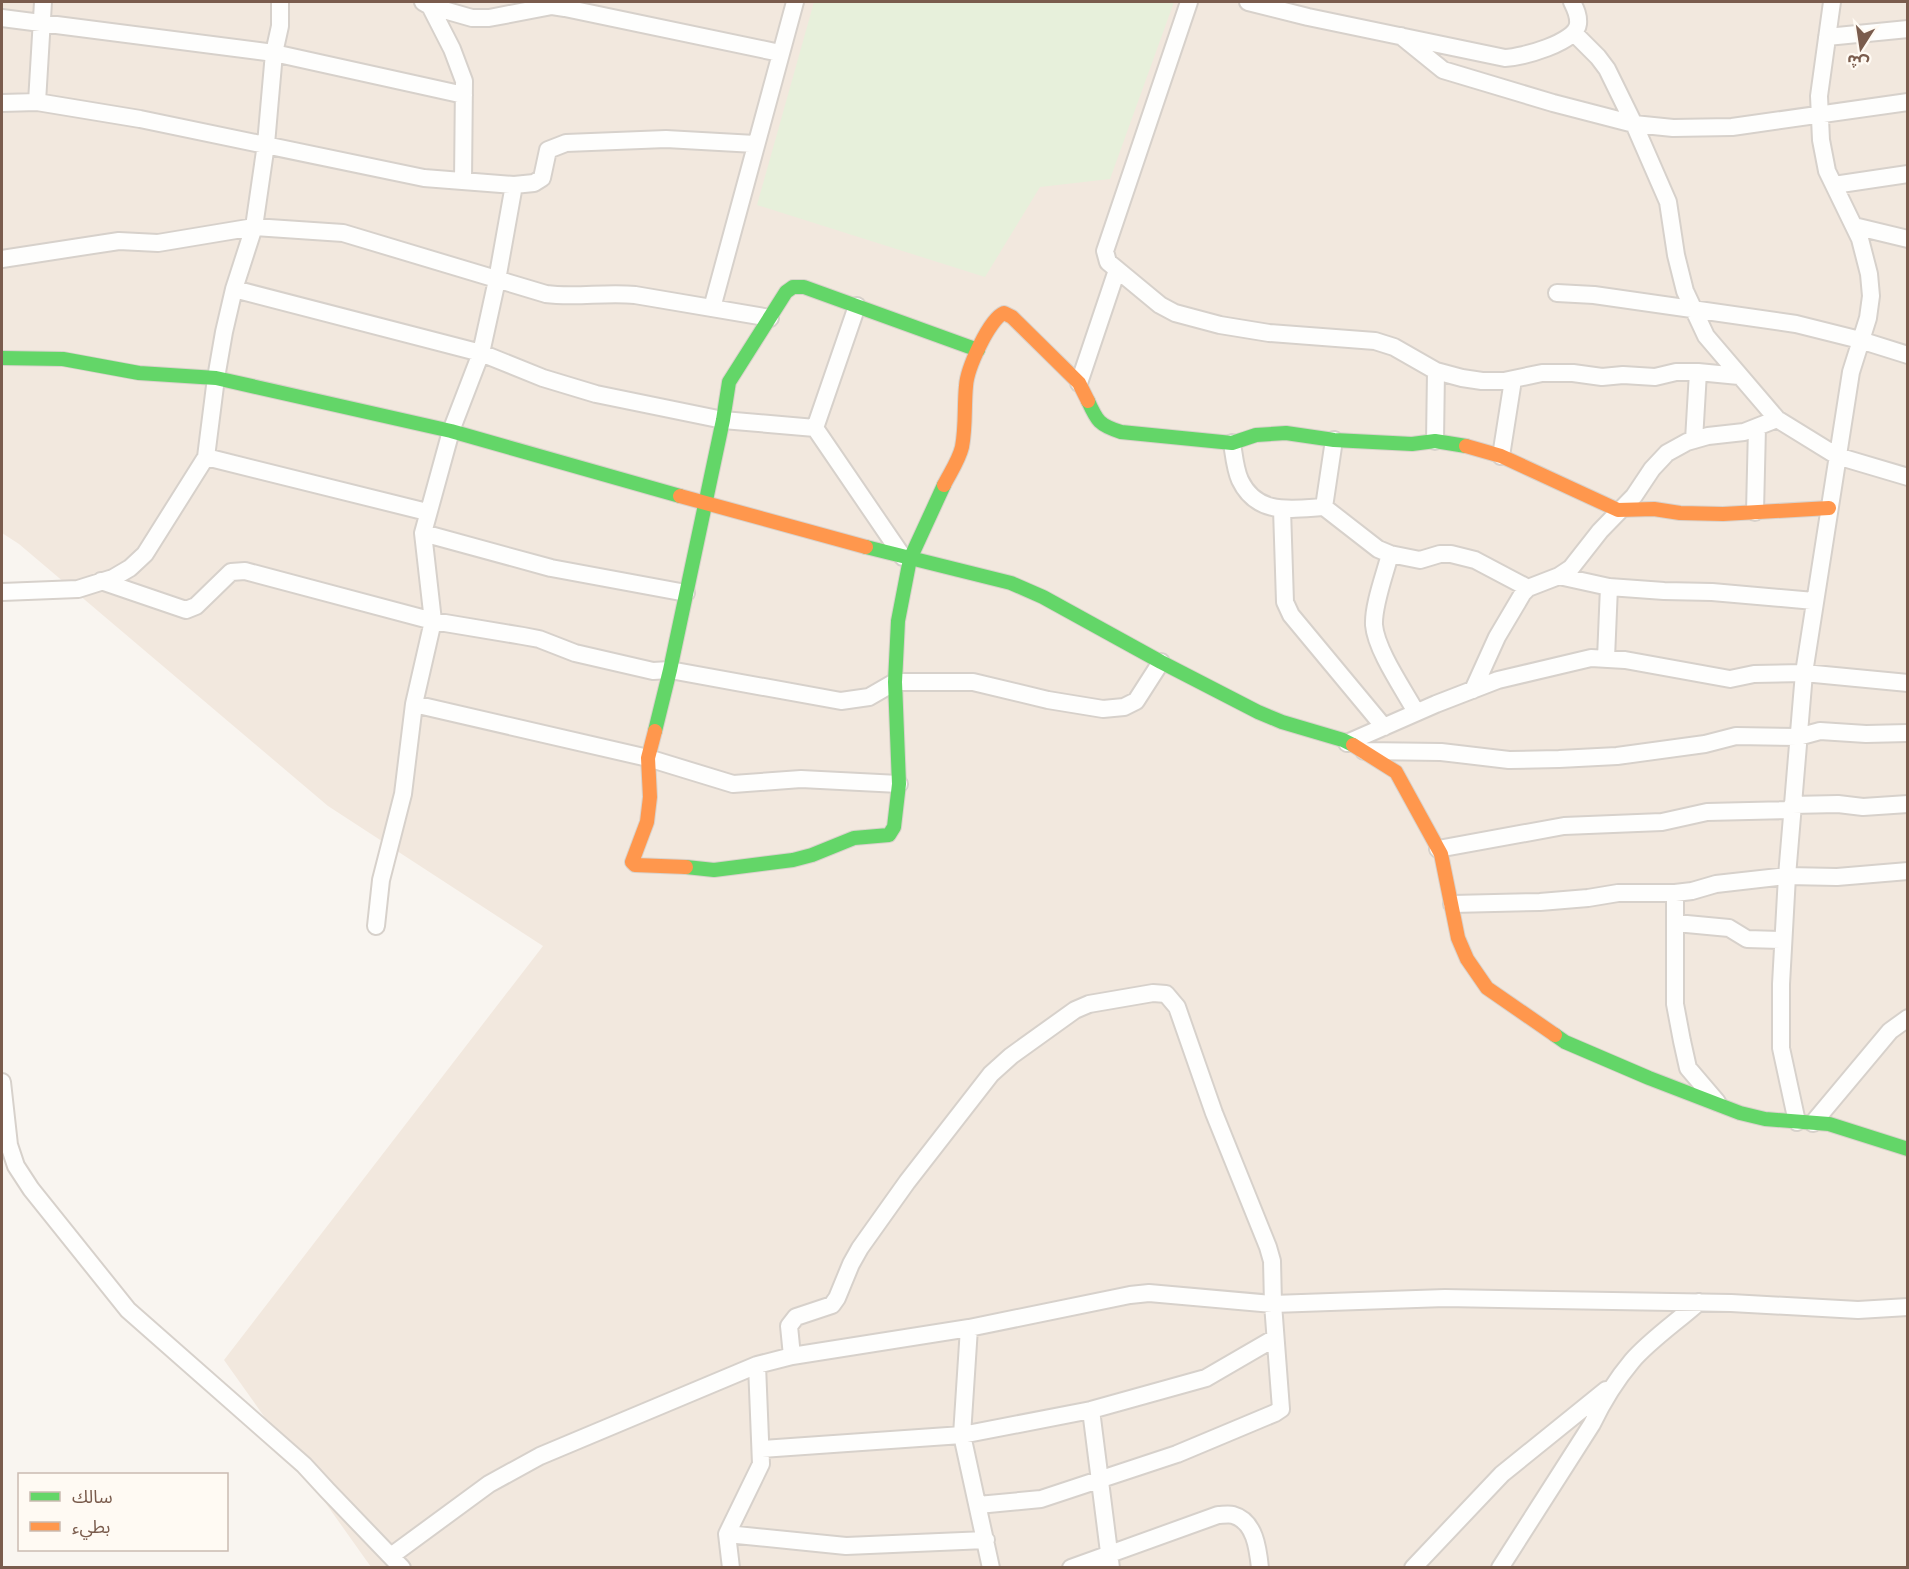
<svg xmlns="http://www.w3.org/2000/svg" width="1909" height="1569" font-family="'PT Sans Narrow','Noto Sans Arabic',sans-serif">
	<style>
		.residential { fill: #f2e8de }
		.green { fill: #e7f0db }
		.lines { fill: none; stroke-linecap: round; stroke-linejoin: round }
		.street-casing { stroke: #d7d1cb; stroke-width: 20 }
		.fast-casing { stroke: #d9d2cb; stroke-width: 16 }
		.slow-casing { stroke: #d9d2cb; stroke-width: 16 }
		.street { stroke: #fefefd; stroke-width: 16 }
		.fast { stroke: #63d668; stroke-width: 14 }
		.slow { stroke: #ff974d; stroke-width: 14 }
	</style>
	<rect width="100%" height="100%" fill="#f9f5f0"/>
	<path class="residential" d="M2,2H1907V1567H371L224,1360L543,946L328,806L19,544L2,533Z"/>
	<path class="green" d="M814,2H1174L1110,179L1040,187L985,277L757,205Z"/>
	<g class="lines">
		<g class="street-casing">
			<path id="street" d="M423,2L430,6L472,18H489L552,6L565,8L780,53
				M430,2V6L452,49L464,81L463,181
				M1189,2L1105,251L1108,262L1160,305L1175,313L1220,325L1269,333L1375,341L1394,347L1436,371L1462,378L1482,381H1504L1542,373H1573L1602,377L1623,375L1655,377L1676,372H1698L1739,376
				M1248,2L1308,17L1505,58C1522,57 1576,43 1578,24C1579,15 1575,8 1572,2
				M2,18L274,53L464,95
				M1574,33L1598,57L1607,69L1634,124L1668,202L1676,255L1685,291L1706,336L1777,419L1837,456L1908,477
				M1401,36L1443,70L1553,103L1634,124L1673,128L1732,127L1908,102
				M1827,37L1908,29
				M37,102L43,2
				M2,103L37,102L140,119L424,178L514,185L534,183L542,178L548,150L566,143L666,139L755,144
				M1834,185L1908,174
				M1854,226L1908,239
				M2,259L119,241L158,243L254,227L343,233L546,294C575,298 605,292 635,295L770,318
				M234,289L481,353L543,378L596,394L723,420L815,428L903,557
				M1557,293L1594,295L1796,324L1860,340L1908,355
				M712,308L795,2
				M1079,383L1117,270
				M815,428L857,306
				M1694,440L1698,372
				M1435,441L1436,371
				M1232,443C1234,455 1235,469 1240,480C1257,516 1291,509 1324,507L1378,549L1390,554L1420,560L1440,554H1451L1475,560L1528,588
				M1501,456L1513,380
				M206,457L427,512
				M1324,507L1334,440
				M1282,509L1285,602L1291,615L1384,727
				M1755,512L1757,427
				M423,533L551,568L686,593
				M1390,554C1385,574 1373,605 1374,625C1376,650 1404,690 1416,712
				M1559,576L1609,587L1664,591L1712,592L1814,601
				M101,581L186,610L196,606L231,572L245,571L433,621L523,636L539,639L575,653L653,671L670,670L841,701L869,697L895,682H973L1048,700L1103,709L1124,707L1136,701L1161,662
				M2,592L78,589L113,578L130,568L145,554L206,457L216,378L224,332L234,289L254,227L266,144L274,53L280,26V2
				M1606,658L1609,587
				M1473,690L1497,637L1523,593L1528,588L1559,576L1571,568L1600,531L1634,496L1652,469L1667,453L1687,442L1708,436L1744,432L1777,419
				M414,704L648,758L733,784L801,779L899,784
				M1347,743L1436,704L1498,680L1591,658L1625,660L1730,679L1754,674L1804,673L1908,683
				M1364,751L1441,752L1509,760L1559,759L1617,756L1705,744L1736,736L1798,737L1820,731L1866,734L1908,733
				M1792,805L1838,804L1863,807L1908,804
				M1438,849L1564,826L1662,822L1707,812L1792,810
				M1675,893V1004L1682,1041L1688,1068L1717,1102
				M1452,904L1540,902L1588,898L1618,893H1675L1692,891L1716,884L1787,876L1837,877L1908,871
				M1676,923L1729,928L1747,939L1783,940
				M376,926L381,880L403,794L414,704L433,621L423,533L451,431L481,353L497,280L514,185
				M2,1082L9,1145L16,1166L31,1189L128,1310L304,1465L327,1490L402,1568
				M1797,1122L1781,1048V984L1787,876L1804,673L1851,372L1868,318L1871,296L1869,274L1860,239L1827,171L1821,140L1819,96L1832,2
				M1813,1123L1890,1031L1908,1018
				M969,1328L962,1435L991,1568
				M792,1356L789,1326L796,1317L832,1305L837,1298L851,1264L860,1248L907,1182L991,1074L1011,1056L1075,1010L1089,1004L1153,993L1166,994L1177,1007L1214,1113L1268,1247L1272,1261L1273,1304L1281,1409L1275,1413L1177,1454L1041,1499L978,1505
				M1091,1410L1111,1568
				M761,1449L962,1435L1091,1410L1206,1378L1275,1338
				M727,1534L846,1546L986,1540
				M391,1556L489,1484L540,1456L757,1365L792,1356L969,1328L1130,1295L1149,1293L1273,1304L1445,1298L1731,1303L1858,1310L1908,1307
				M731,1568L727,1534L761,1464L757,1365
				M1071,1568L1218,1515C1222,1515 1229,1514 1233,1515C1255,1521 1258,1549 1260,1568
				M1413,1568L1502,1474L1606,1390
				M1500,1568L1592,1424C1603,1401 1616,1380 1632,1361C1650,1340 1678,1321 1699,1302"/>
		</g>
		<g class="fast-casing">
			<path id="fast" d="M2,358L63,359L139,373L216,378L451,431L680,496
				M1088,401C1097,421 1099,425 1121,432L1232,443L1256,435L1286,433L1334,440L1412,444L1435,441L1466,446
				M866,547L1011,583L1043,597L1161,662L1258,712L1282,722L1343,740L1353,745
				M655,731L670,670L723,420L729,382L786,292L793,287H804L978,350
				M686,867L714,870L793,860L812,855L854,838L889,835L894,827L899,784L895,682L898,621L910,559L944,485
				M1555,1035L1565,1042L1649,1078L1740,1113L1765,1119L1829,1124L1908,1149"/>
		</g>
		<g class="slow-casing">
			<path id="slow" d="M1466,446L1501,456L1618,510L1654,509L1680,513L1723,514L1829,508
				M944,485C950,473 959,460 962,447C966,426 964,406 966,386C967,369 989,319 1004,313L1012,317L1079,383L1088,401
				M680,496L866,547
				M655,731L648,758L650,797L647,822L632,862L635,865L686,867
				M1353,745L1396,772L1441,854L1458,938L1467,959L1487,988L1555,1035"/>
		</g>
		<use href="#street" class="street"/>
		<use href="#fast" class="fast"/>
		<use href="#slow" class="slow"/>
	</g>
	<rect width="1909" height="1569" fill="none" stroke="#7a5c4d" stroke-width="6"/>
	<rect x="18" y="1473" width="210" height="78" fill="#fffaf3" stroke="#cabbb1" stroke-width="1.5"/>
	<rect x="30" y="1492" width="30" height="9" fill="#63d668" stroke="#cabbb1" stroke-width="1.5"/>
	<text x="72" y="1503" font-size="18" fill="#7a5c4d">سالك</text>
	<rect x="30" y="1522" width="30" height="9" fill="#ff974d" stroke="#cabbb1" stroke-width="1.5"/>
	<text x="72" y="1533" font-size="18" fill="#7a5c4d">بطيء</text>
	<g transform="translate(1861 48) rotate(192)" stroke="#fffaf3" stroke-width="4.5" paint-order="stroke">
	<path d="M0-4.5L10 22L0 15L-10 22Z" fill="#7a5c4d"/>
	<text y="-9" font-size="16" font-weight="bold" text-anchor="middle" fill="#7a5c4d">ش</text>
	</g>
</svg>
